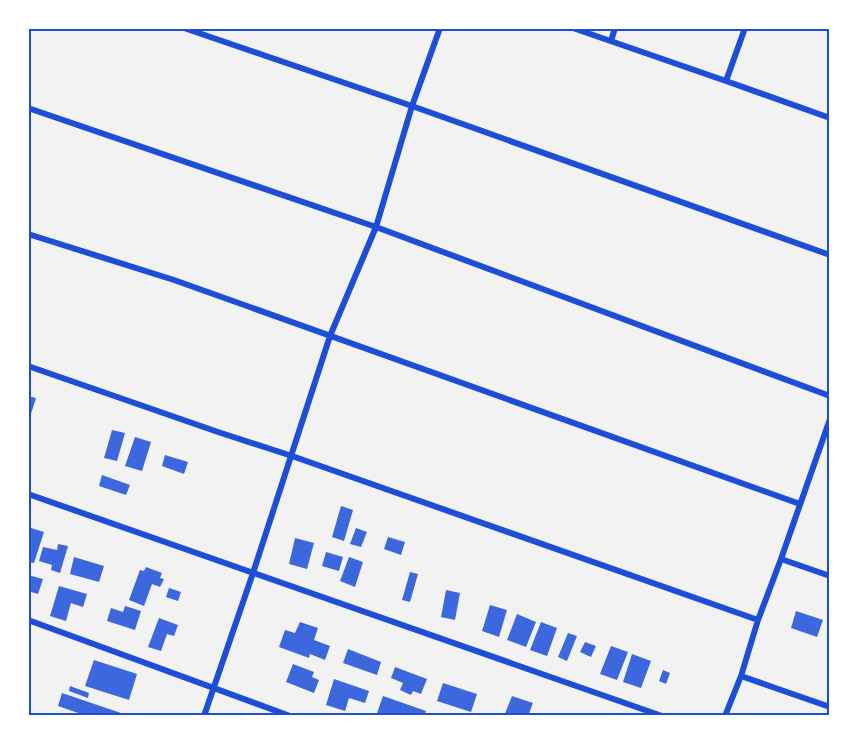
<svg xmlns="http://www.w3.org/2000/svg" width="858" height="744" font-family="'Roboto Condensed',sans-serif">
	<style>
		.building { fill: #3d67dc }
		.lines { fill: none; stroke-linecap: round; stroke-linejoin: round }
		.minor { stroke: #1d4ed8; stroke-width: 6 }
		.neatline { fill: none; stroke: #1d4ed8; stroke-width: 2 }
	</style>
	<rect width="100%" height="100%" fill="#f2f2f2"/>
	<path class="building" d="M28,396L36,398L29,420H28Z
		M112,430L125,433L117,461L104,458Z
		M135,437L151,442L142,471L125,466Z
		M165,455L188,462L184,474L162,466Z
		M102,475L130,485L126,495L99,486Z
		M341,506L353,510L344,541L332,537Z
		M28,527L44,532L34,563L28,562Z
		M356,528L367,532L361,547L350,544Z
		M388,537L405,542L401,555L384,549Z
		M295,538L314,543L307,569L289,564Z
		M58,544L68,546L60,573L51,570L52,565L39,561L43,547L57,550Z
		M326,552L343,557L339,571L322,566Z
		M74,557L104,566L99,582L70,574Z
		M349,557L363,562L355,587L340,581Z
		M146,567L162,573L160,578L164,579L160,587L152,584L144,606L129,600L140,570L144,571Z
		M410,572L418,574L410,602L402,600Z
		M28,575L43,579L38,594L28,591Z
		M59,586L87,594L83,607L71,603L66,621L50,616Z
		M169,588L181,592L178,601L166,597Z
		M446,590L460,593L455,620L441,617Z
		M490,605L507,610L499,637L482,631Z
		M125,606L141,611L135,630L107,621L111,608L123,612Z
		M796,611L823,620L817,637L791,628Z
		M517,614L536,622L526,647L507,640Z
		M159,618L178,625L174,636L167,634L161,651L148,647Z
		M300,622L318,628L314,640L330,646L325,660L310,654L309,658L279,647L285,630L295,633Z
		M541,622L557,628L547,656L530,650Z
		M568,633L577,636L567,661L558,657Z
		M585,642L596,646L591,657L580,652Z
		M611,646L628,652L617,680L600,674Z
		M348,649L381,662L377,675L343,663Z
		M632,654L651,661L641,688L623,682Z
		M94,660L137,674L129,700L85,686Z
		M293,664L314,672L312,677L319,680L314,693L286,682Z
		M395,667L427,679L421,694L413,691L411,695L400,690L403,683L391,678Z
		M663,670L670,673L666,684L659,681Z
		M334,679L369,691L365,703L349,698L345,711L326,705Z
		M443,683L477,694L471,712L437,701Z
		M70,686L89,693L88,698L69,691Z
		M62,693L121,713L120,716H87L58,706Z
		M383,696L426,711L424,716H376Z
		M512,696L533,703L528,716H504Z"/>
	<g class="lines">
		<path class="minor" d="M184,28L412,106L830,255
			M573,28L726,81L830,118
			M611,41L615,28
			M726,81L745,28
			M28,108L376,227L830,396
			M28,234L174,280L247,306L800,504
			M28,366L218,432L292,456L758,620
			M28,494L662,716
			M781,559L830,576
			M28,620L290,716
			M741,676L830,707
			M204,716L253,573L330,336L376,227L412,106L440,28
			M725,716L741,676L758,620L781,559L830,419"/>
	</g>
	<rect width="858" height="744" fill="none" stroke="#ffffff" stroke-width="60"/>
	<rect x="30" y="30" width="798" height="684" class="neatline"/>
</svg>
